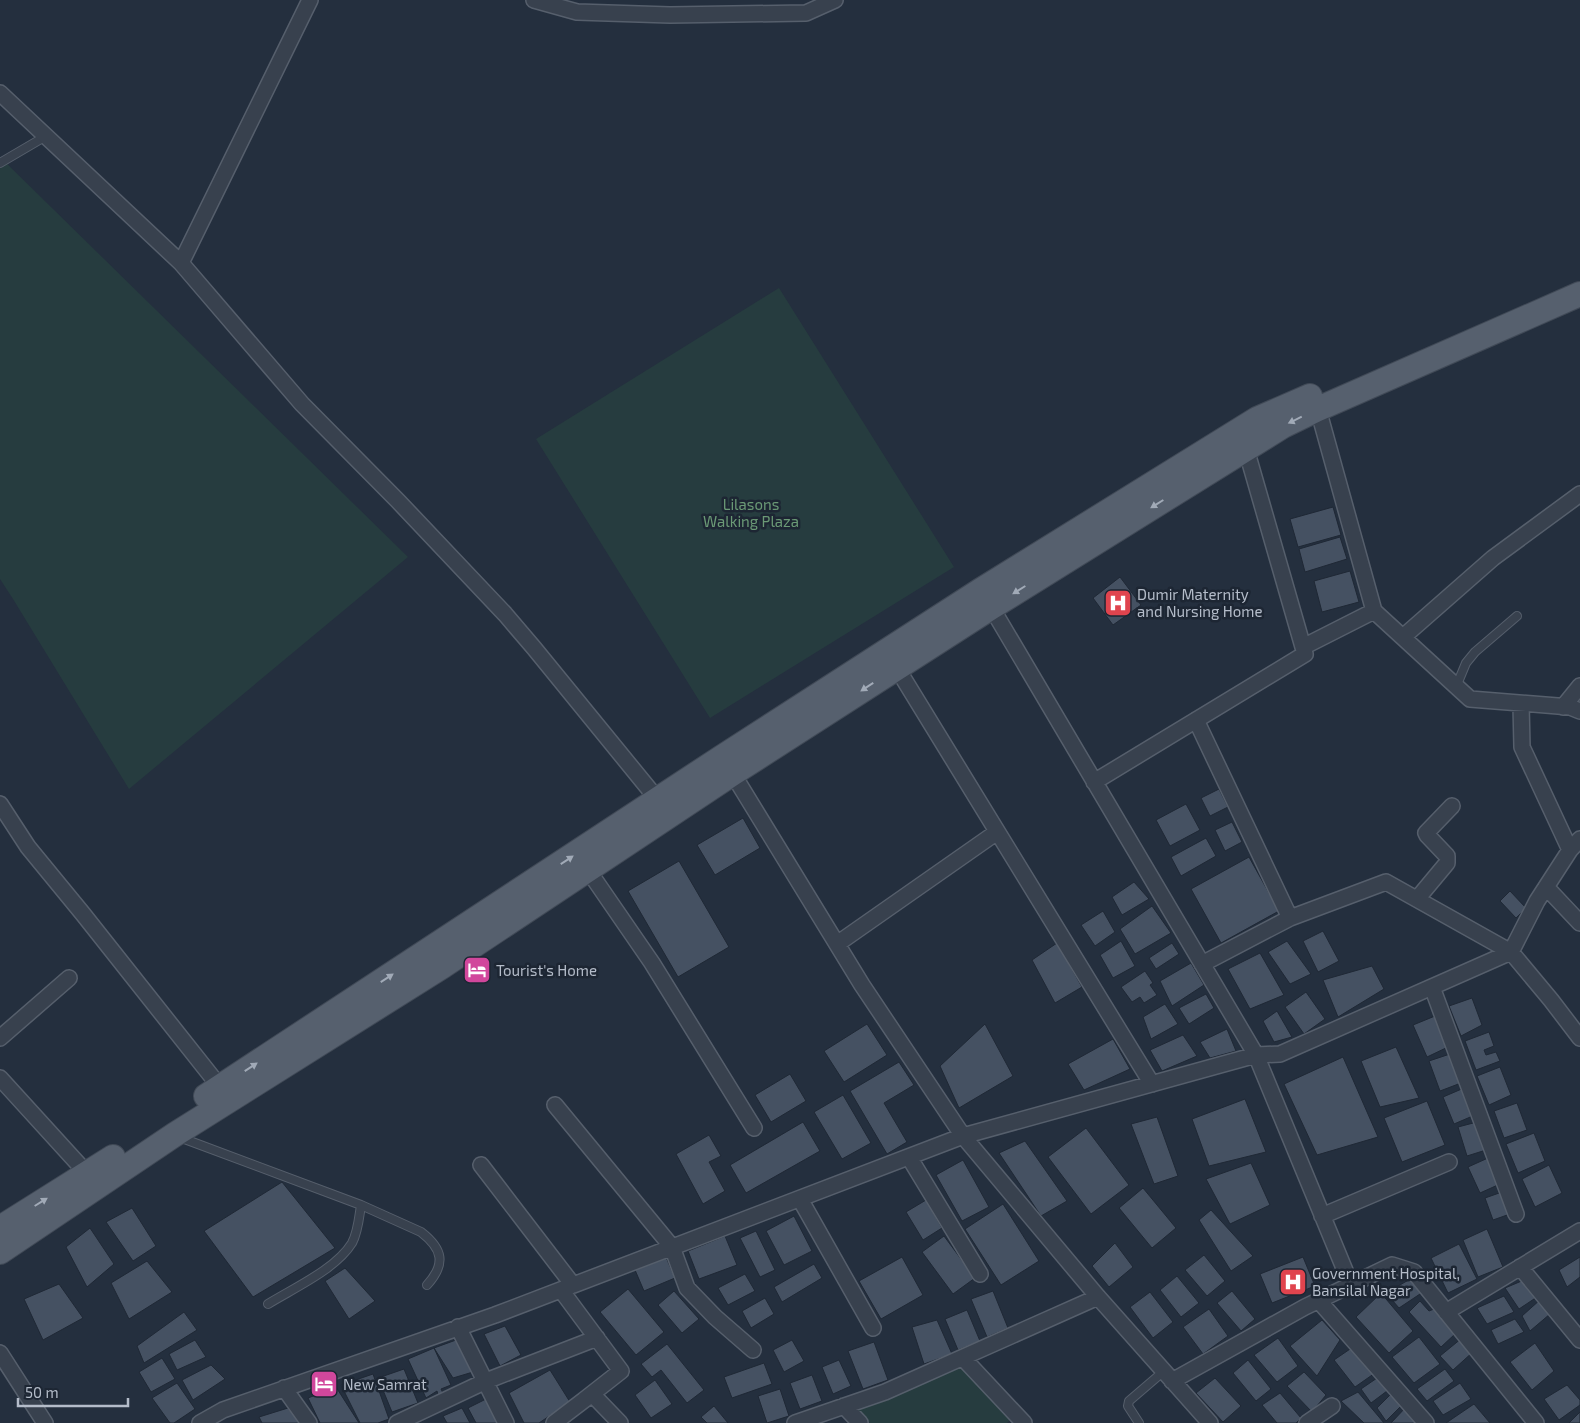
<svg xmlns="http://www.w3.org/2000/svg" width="1580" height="1423" font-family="'Exo 2',sans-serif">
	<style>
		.green { fill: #263c3f }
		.building { fill: #455162; stroke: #1f2835 }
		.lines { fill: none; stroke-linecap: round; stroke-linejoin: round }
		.service-casing { stroke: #565f6c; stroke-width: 10 }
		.minor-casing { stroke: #565f6c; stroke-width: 18 }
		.primary-casing { stroke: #414a57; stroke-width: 26 }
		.service { stroke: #38414e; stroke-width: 8 }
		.minor { stroke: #38414e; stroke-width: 15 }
		.primary { stroke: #56606e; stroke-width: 24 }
		.oneway { fill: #a1aab7 }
		.labels { text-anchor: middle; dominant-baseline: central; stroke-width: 5; stroke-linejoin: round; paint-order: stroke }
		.park-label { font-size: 15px; fill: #6b9a76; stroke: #1d2633 }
		.poi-label { font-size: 15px; fill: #b4bcc9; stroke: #1d2633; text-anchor: start }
	</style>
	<rect width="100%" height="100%" fill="#242f3e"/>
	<path class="green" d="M0,157L408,557L129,789L13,599L0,579Z
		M779,288L954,567L710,718L536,439Z
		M962,1365L1012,1418L1007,1423H870L858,1410Z"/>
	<path class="building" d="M1333,507L1341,535L1298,547L1290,519Z
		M1340,537L1347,559L1305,572L1299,549Z
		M1350,571L1359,602L1322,612L1314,581Z
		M1120,577L1141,605L1113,625L1093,598Z
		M1219,789L1228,807L1210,816L1201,798Z
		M1186,804L1200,830L1170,846L1156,820Z
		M743,818L760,848L715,875L697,845Z
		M1232,822L1242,842L1225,851L1215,830Z
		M1206,838L1216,856L1181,876L1171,857Z
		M1249,857L1279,911L1221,943L1191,889Z
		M679,861L729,947L678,977L628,891Z
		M1134,882L1149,899L1122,915L1112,897Z
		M1510,891L1526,908L1516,918L1500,901Z
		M1152,906L1171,933L1135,954L1120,929Z
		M1103,911L1115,932L1095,946L1081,925Z
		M1323,931L1339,961L1318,972L1303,941Z
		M1121,941L1135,966L1113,978L1100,955Z
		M1287,941L1311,974L1290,984L1268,952Z
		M1057,943L1082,987L1055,1003L1032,960Z
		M1172,943L1179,954L1156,969L1149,958Z
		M1260,953L1284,995L1250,1009L1228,969Z
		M1191,963L1204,985L1172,1006L1160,981Z
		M1372,966L1384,989L1338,1017L1323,980Z
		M1145,971L1153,983L1150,985L1157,995L1144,1003L1140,997L1132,1002L1121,987Z
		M1306,992L1325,1019L1304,1034L1285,1007Z
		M1206,994L1214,1008L1189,1024L1179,1008Z
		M1472,998L1482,1025L1461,1036L1449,1006Z
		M1165,1004L1178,1024L1151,1039L1143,1017Z
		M1277,1011L1292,1037L1274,1042L1263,1021Z
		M1435,1016L1448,1047L1427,1057L1413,1025Z
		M867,1024L887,1055L844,1082L824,1051Z
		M985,1024L1013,1076L959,1108L940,1066Z
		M1227,1029L1236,1051L1210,1058L1200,1042Z
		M1489,1032L1494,1046L1484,1050L1486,1055L1496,1052L1500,1061L1476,1070L1465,1041Z
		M1183,1035L1197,1056L1162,1071L1150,1050Z
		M1113,1039L1130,1069L1084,1090L1068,1064Z
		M1396,1047L1419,1098L1380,1107L1361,1061Z
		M1450,1054L1461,1083L1440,1091L1429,1061Z
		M1343,1057L1378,1137L1317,1155L1284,1084Z
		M899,1062L914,1085L884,1103L907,1142L887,1154L850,1091Z
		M1500,1067L1511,1095L1489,1105L1477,1076Z
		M790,1074L806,1101L771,1122L755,1095Z
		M1464,1088L1475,1115L1454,1124L1443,1097Z
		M843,1095L871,1143L842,1159L814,1112Z
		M1245,1099L1266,1152L1209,1166L1192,1119Z
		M1427,1101L1445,1145L1402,1162L1384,1118Z
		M1517,1103L1527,1130L1504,1138L1494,1111Z
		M1157,1117L1178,1176L1154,1184L1131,1124Z
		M803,1122L820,1151L746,1193L730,1165Z
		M1477,1122L1486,1150L1467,1156L1458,1127Z
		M1086,1128L1129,1185L1091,1214L1048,1157Z
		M1534,1133L1545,1161L1518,1173L1506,1144Z
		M709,1135L721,1156L709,1162L725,1191L703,1204L676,1154Z
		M1025,1141L1067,1201L1041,1216L999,1153Z
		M1488,1158L1500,1184L1480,1193L1468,1167Z
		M963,1160L989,1207L962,1221L936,1175Z
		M1251,1163L1270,1205L1230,1224L1206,1179Z
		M1549,1165L1562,1193L1535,1207L1522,1179Z
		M282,1182L335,1248L253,1297L204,1231Z
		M1143,1188L1176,1228L1152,1248L1119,1208Z
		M1502,1192L1510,1214L1493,1220L1485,1198Z
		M926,1200L942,1228L923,1240L906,1212Z
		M1003,1204L1039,1261L1001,1285L965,1229Z
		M132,1208L156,1246L133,1261L106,1222Z
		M1211,1210L1253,1256L1231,1271L1199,1220Z
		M794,1216L812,1251L784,1265L766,1231Z
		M90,1228L114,1264L87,1287L66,1247Z
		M1487,1229L1503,1267L1478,1277L1463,1240Z
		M756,1231L775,1270L760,1277L740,1238Z
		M725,1236L737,1265L699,1279L688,1251Z
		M944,1236L975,1278L953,1294L922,1252Z
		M1115,1243L1133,1267L1109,1287L1092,1266Z
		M1459,1244L1477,1279L1448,1293L1431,1258Z
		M1204,1255L1225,1281L1207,1296L1185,1270Z
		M666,1257L675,1278L644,1291L635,1270Z
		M902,1257L923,1295L881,1319L859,1281Z
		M1303,1257L1315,1286L1272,1303L1260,1274Z
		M1580,1257V1277L1567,1287L1559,1270Z
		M147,1261L172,1292L129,1319L111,1283Z
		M814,1264L822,1278L782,1302L774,1287Z
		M345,1268L375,1301L349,1319L325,1281Z
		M745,1274L755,1291L728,1305L718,1288Z
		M1177,1276L1199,1303L1181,1317L1160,1290Z
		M1412,1278L1423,1292L1399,1308L1386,1293Z
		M1524,1280L1537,1297L1519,1309L1505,1288Z
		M59,1284L83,1318L43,1340L24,1299Z
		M628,1289L664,1332L636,1355L600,1312Z
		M674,1291L699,1319L682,1333L658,1305Z
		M993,1291L1008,1328L987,1337L971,1299Z
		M1232,1291L1255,1319L1241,1331L1217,1303Z
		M1150,1292L1173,1322L1153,1338L1130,1307Z
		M1381,1293L1413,1331L1389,1353L1356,1317Z
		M1504,1296L1514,1312L1487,1324L1477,1308Z
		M765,1298L774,1314L751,1328L742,1311Z
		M1541,1299L1550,1314L1530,1331L1522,1316Z
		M1420,1301L1429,1311L1434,1309L1455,1334L1441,1347L1409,1312Z
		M1209,1309L1228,1336L1203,1354L1183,1327Z
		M967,1310L980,1341L958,1350L945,1319Z
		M184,1312L197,1330L144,1363L137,1346Z
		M1515,1319L1524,1332L1498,1344L1491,1330Z
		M937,1320L952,1354L924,1364L912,1327Z
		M1322,1320L1340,1340L1317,1376L1290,1346Z
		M505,1326L521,1355L500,1366L484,1334Z
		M1419,1337L1440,1364L1414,1383L1392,1357Z
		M1278,1338L1298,1366L1277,1382L1254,1355Z
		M1462,1338L1474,1351L1453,1370L1440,1356Z
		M195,1340L206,1357L177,1370L169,1354Z
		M456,1340L473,1372L453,1378L434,1348Z
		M792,1340L804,1361L784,1372L773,1350Z
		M874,1342L888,1380L863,1389L848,1351Z
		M1535,1343L1554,1371L1532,1390L1510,1362Z
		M667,1344L704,1390L687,1403L661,1370L652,1377L641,1364Z
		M1353,1347L1375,1373L1355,1387L1334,1360Z
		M434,1348L451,1385L441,1389L443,1393L438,1395L437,1391L426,1398L408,1359Z
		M162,1358L175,1379L151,1392L139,1372Z
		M839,1360L851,1386L833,1394L822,1367Z
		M1248,1360L1271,1389L1256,1401L1233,1373Z
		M764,1363L772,1384L732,1398L724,1377Z
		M211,1365L225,1379L193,1400L182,1380Z
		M404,1369L418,1403L392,1412L378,1378Z
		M1445,1369L1454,1381L1427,1401L1417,1389Z
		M550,1370L570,1402L539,1423H524L509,1393Z
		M1304,1372L1326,1395L1312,1412L1287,1386Z
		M373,1374L389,1419L378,1423H360L341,1385Z
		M812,1375L822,1401L800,1409L790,1383Z
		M1380,1376L1391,1388L1371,1403L1361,1389Z
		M1215,1378L1241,1406L1223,1422L1196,1393Z
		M655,1380L672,1404L651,1418L635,1395Z
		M177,1383L195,1409L174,1423H170L152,1398Z
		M1460,1383L1471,1399L1443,1415L1433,1401Z
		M1567,1385L1580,1400V1405L1559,1420L1544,1399Z
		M336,1387L359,1423H320L308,1398Z
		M780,1389L789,1416L767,1423L758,1396Z
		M1358,1392L1384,1423H1364L1341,1401Z
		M1280,1393L1301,1418L1296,1423H1277L1262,1405Z
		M1392,1393L1403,1404L1386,1421L1377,1408Z
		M486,1399L500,1423H476L468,1408Z
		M1474,1404L1490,1423H1446Z
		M714,1406L728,1423H707L701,1417Z
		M1406,1407L1420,1423H1391Z
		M288,1408L300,1423H262L259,1417Z
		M462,1408L470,1423H447L443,1416Z
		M1580,1412V1423H1569Z"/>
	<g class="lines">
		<g class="service-casing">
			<path id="service" d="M0,163L46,136
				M1456,687L1466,663L1475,652L1517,616
				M179,1137L361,1205L421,1232C443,1249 446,1264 427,1285
				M268,1304C294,1288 336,1269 352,1243C358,1232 359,1218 361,1205
				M1139,1423L1128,1406L1129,1401L1164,1371"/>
		</g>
		<g class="minor-casing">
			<path id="minor" d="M534,0L577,12L670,15L806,13L835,0
				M0,93L181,263L302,404L398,501L505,614L534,648L658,800
				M181,263L310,0
				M1318,409L1374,611L1470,699L1570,707L1580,711
				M987,600L1256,1055L1351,1285
				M1403,637L1493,558L1580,494
				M1303,647L1374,611
				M897,668L1152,1084
				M1521,704L1522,747L1570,850
				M1563,707L1580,686
				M1196,720L1290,918
				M728,766L862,985L963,1136L1098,1297L1210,1423
				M1094,782L1305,654L1246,449
				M0,804L28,847L83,914L220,1087
				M588,870L652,963L754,1128
				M1546,887L1580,923
				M1417,899L1447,863V856L1427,835L1426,833L1452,806
				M837,944L997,832
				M1202,964L1290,918L1386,882L1511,952L1551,1000L1580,1038
				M1432,987L1516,1214
				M0,1038L69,978
				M0,1078L92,1179
				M555,1105L672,1247L687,1288L715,1317L753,1350
				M909,1157L980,1274
				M481,1165L573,1285
				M800,1199L873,1328
				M1322,1216L1449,1162
				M1520,1267L1580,1340
				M561,1290L621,1371L584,1400
				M1319,1301L1426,1423
				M1446,1312L1580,1231
				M458,1327L506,1423
				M0,1353L45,1423
				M963,1358L1024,1423
				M1172,1381L1305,1307L1392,1265L1414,1272L1536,1423
				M284,1388L309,1423
				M844,1406L860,1423
				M200,1423L223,1410L495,1315L963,1136L1256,1055L1280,1054L1511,952L1537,901L1570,850L1580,839
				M397,1423L486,1381L597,1338
				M554,1423L592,1394L620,1423
				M795,1423L885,1392L1098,1297
				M1307,1423L1332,1406"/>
		</g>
		<g class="primary-casing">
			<path id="primary" d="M206,1096L722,757L981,590L1257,419L1310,396
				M0,1228L113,1157
				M0,1252L174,1135L443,966L732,774L992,607L1283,426L1318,409L1580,294"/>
		</g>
		<use href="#service" class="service"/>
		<use href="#minor" class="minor"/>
		<use href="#primary" class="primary"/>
	</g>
	<defs><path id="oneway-solid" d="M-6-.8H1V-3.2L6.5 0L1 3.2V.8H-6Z" transform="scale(1.25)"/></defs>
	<g class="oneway">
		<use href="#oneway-solid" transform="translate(1295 420) rotate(154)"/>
		<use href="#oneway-solid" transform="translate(1157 504) rotate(148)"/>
		<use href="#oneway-solid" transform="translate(1019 590) rotate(148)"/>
		<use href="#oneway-solid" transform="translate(867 687) rotate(147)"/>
		<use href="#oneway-solid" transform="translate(567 860) rotate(-33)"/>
		<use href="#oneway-solid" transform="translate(387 978) rotate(-33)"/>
		<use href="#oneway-solid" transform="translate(251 1067) rotate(-33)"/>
		<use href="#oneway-solid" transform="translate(41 1202) rotate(-32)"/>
	</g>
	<defs>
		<g id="hospital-square" transform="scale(1.4375)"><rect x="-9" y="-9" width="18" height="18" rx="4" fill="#e0444e" stroke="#1d2633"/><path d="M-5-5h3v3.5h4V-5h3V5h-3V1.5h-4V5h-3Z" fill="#fff"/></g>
		<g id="hotel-square" transform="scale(1.4375)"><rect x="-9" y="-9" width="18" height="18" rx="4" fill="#d1479c" stroke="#1d2633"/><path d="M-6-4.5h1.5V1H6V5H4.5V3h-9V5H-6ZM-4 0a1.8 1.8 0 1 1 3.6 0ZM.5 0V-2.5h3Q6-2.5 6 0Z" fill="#fff"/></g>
	</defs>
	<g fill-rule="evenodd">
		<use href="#hospital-square" x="1118" y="603"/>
		<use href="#hotel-square" x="477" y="970"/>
		<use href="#hospital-square" x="1293" y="1282"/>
		<use href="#hotel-square" x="324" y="1384"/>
	</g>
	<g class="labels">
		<g class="park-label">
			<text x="751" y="504">Lilasons<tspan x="751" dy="17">Walking Plaza</tspan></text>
		</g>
		<g class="poi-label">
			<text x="1137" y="594">Dumir Maternity<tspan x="1137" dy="17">and Nursing Home</tspan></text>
			<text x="496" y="970">Tourist's Home</text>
			<text x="1312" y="1273">Government Hospital,<tspan x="1312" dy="17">Bansilal Nagar</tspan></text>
			<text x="343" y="1384">New Samrat</text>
		</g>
	</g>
	<path d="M18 1398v8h110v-8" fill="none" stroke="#b4bcc9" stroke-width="2.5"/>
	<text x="25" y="1398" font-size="15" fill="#b4bcc9" stroke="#1d2633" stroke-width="4" paint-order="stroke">50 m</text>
</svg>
